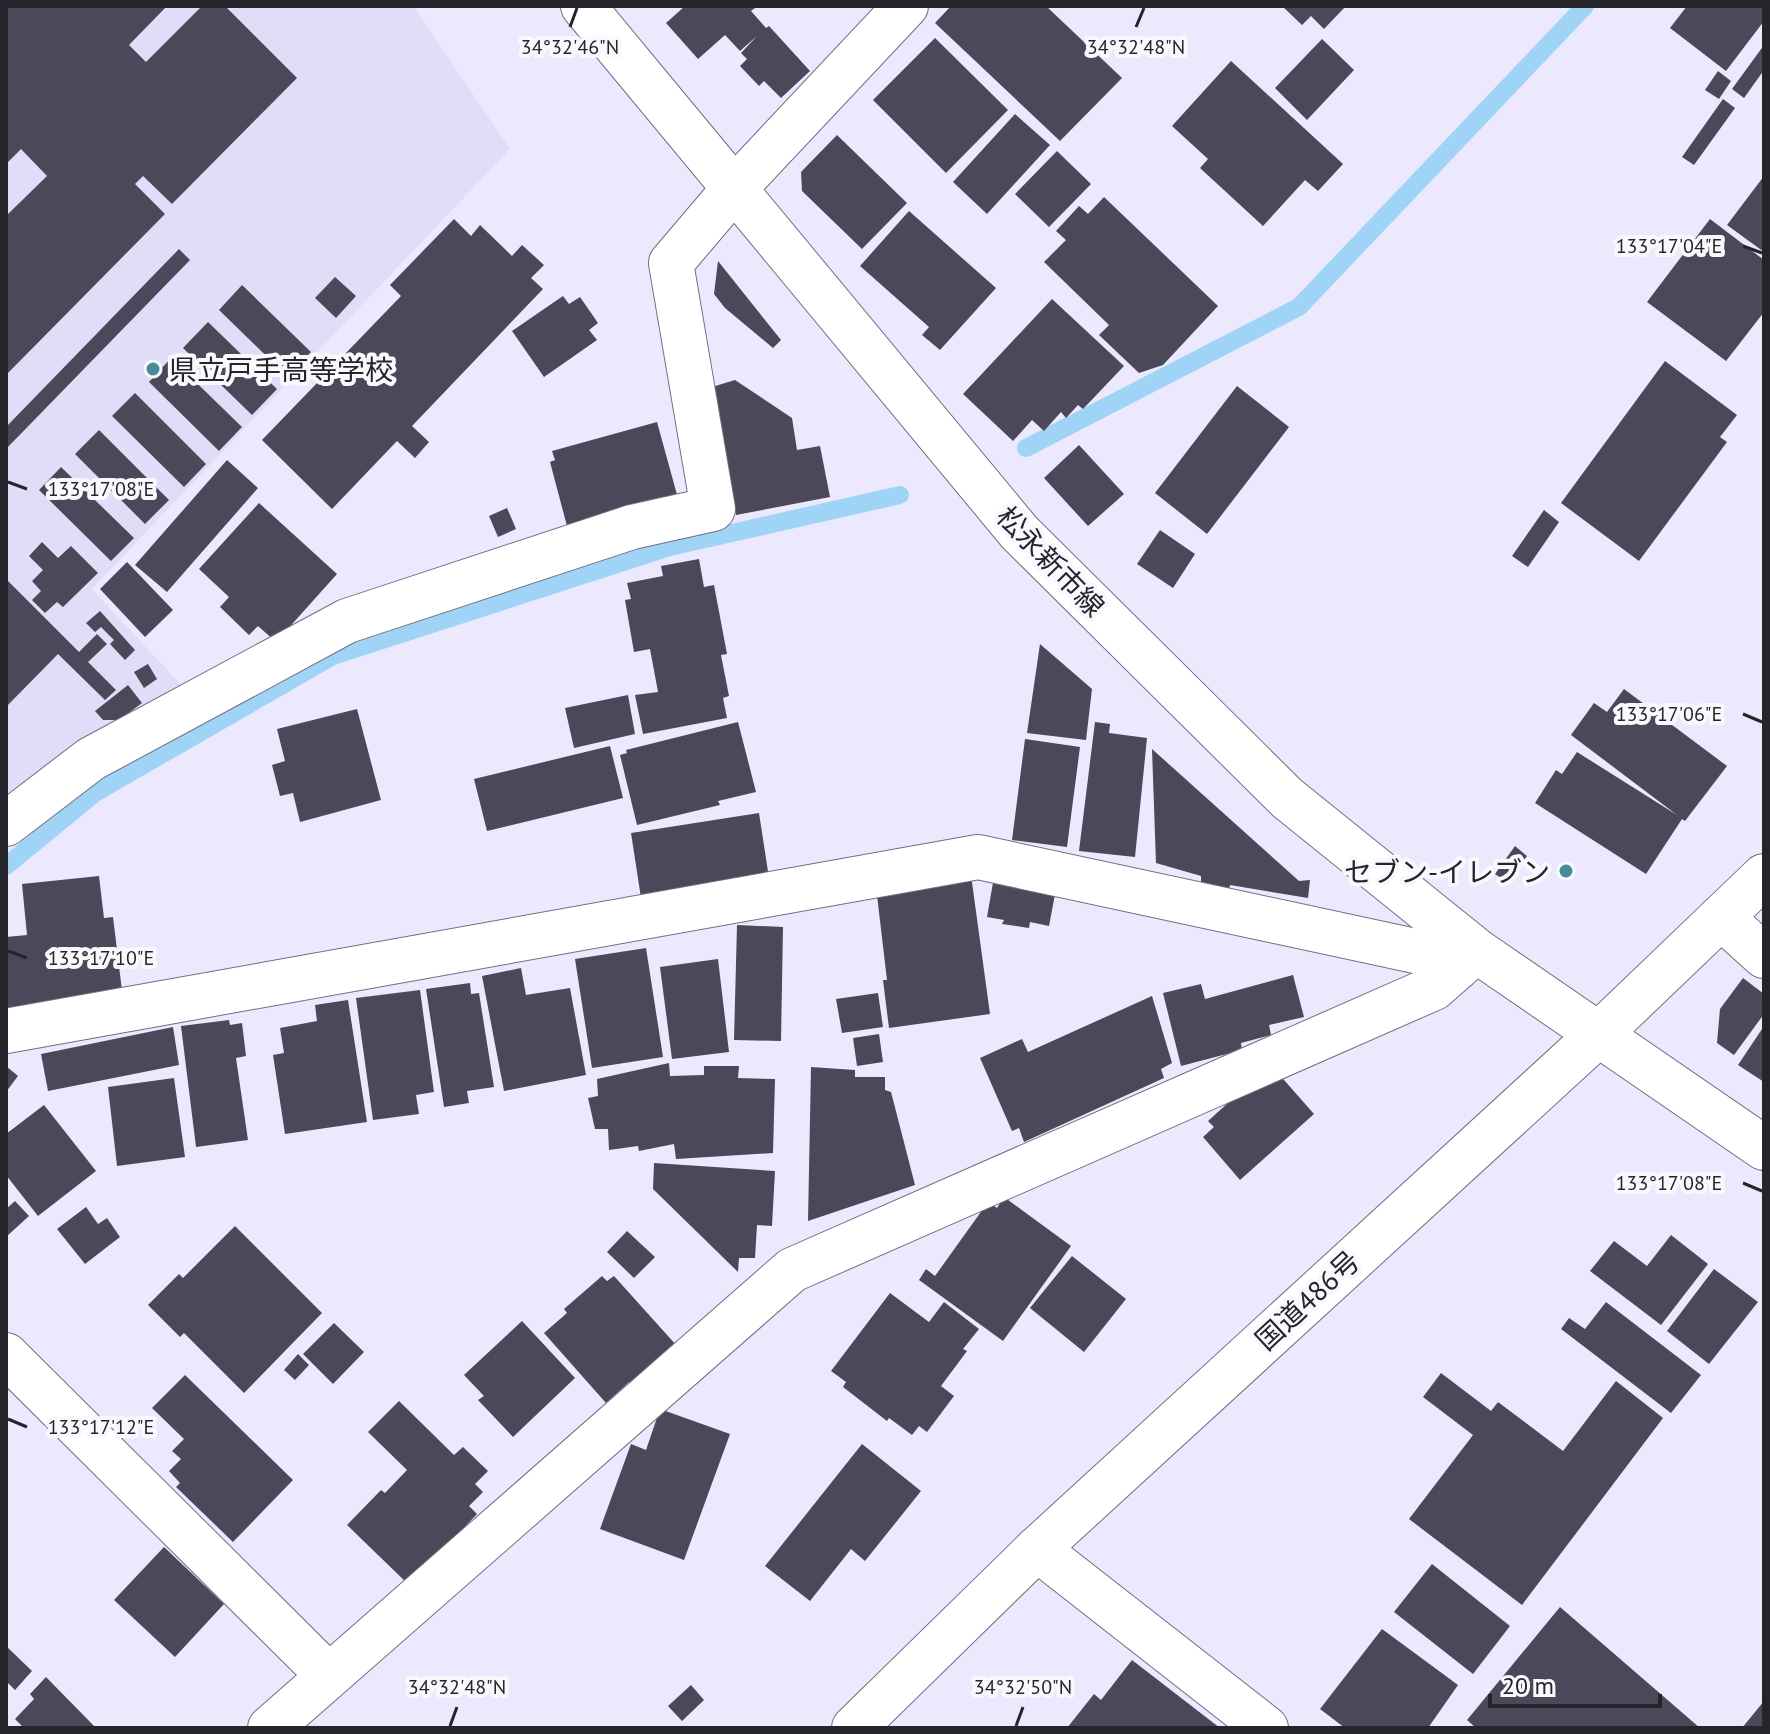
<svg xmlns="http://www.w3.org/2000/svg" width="1770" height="1734" font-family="'PT Sans','Noto Sans JP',sans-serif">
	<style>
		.built { fill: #e1dcf8 }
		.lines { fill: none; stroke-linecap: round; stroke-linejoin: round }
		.stream { stroke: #a0d4f6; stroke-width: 18 }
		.building { fill: #4b4859 }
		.minor-casing { stroke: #716e80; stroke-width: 46 }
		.secondary-casing { stroke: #716e80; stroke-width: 46 }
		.trunk-casing { stroke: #716e80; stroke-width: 46 }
		.minor { stroke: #fff; stroke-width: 44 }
		.secondary { stroke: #fff; stroke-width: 44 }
		.trunk { stroke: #fff; stroke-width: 44 }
		.ticks { fill: none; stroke: #25242b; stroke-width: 3 }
		.poi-dot { fill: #468c97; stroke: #f9f9fd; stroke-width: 3 }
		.labels { text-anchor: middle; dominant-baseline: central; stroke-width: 8; stroke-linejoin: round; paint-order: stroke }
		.poi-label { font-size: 28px; fill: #25242b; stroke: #f9f9fd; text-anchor: start }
		.street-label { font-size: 28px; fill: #25242b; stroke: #f9f9fd }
		.ticks-label { font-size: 20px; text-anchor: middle; fill: #25242b; stroke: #f9f9fd; stroke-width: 8; stroke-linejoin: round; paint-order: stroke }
	</style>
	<rect width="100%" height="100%" fill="#ece9fe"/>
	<path class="built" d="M6,6H420L416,10L510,149L92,589L183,687L6,804Z"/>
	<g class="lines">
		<path class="stream" d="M1026,448L1299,307L1585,6
			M6,866L95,793L333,656L670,547L900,495"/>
	</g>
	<path class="building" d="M6,6H167L129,45L146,62L202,6H225L297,78L172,204L143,176L135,184L165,214L6,375V216L47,176L21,149L6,164Z
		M685,6H753L755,8L751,11L766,28L769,26L810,71L781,98L764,81L759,86L740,66L747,59L741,53L757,36L740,51L725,35L698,59L666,23Z
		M951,6H1046L1122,78L1060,141L935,23Z
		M1282,6H1346L1324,29L1311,16L1302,25Z
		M1687,6H1764V21L1726,71L1670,28Z
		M935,38L1008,110L946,173L873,100Z
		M1322,39L1354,70L1307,120L1275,88Z
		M1764,45V70L1744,98L1732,89Z
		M1231,61L1343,164L1318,191L1305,180L1263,226L1200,168L1208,159L1172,126Z
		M1718,71L1731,81L1719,99L1705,90Z
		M1723,99L1735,108L1694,165L1682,157Z
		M1015,114L1050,145L987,214L953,182Z
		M837,135L907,203L862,249L802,191L801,172Z
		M1057,151L1091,184L1049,227L1015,194Z
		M1764,176V252L1727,225Z
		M1104,197L1218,306L1163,365L1139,373L1099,335L1109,325L1044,262L1066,240L1056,231L1079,206L1088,214Z
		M909,211L996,288L940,350L922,335L929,327L860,266Z
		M454,219L471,236L480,225L512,256L522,245L544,265L531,278L543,289L412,426L429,442L415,458L397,441L332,509L262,440L401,296L390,285Z
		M1710,219L1764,260V312L1726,361L1647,302Z
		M179,249L190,260L6,449V427Z
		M718,261L781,340L773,348L725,308L714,294Z
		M335,277L356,296L336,318L315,298Z
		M242,285L311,352L287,376L219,310Z
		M563,296L569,304L580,297L598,323L589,330L597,340L544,377L512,331Z
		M1052,299L1124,366L1083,409L1078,405L1066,418L1061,412L1044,431L1032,420L1013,441L963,394Z
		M208,322L277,389L252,415L183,348Z
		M171,358L242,427L219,451L149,382Z
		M1665,361L1737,415L1720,437L1727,442L1639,561L1561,503Z
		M735,380L792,418L797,450L820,446L830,497L736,515L712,387Z
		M1237,386L1289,427L1207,534L1155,493Z
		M135,393L206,464L184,487L112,416Z
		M657,422L679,502L567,526L550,462L555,460L552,451Z
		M99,430L169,500L145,524L75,454Z
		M1079,445L1124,494L1088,526L1044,478Z
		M227,460L258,488L167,592L135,565Z
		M61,467L134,538L111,561L39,490Z
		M259,503L337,574L276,642L258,626L249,635L220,607L229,597L199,569Z
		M507,508L516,529L498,537L489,516Z
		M1544,510L1559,522L1528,567L1512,556Z
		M1160,530L1195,554L1173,588L1137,564Z
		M42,542L58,558L71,546L98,573L63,607L57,602L45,613L32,600L41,591L32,581L43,570L29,556Z
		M699,559L704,587L714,585L727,654L721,655L729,696L723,698L727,718L643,734L635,695L658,692L650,649L634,652L625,600L631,599L627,583L663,576L661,566Z
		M127,562L173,610L145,637L100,589Z
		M6,579L79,652L97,634L107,644L88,662L116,690L105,700L58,654L6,707Z
		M100,611L135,650L125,660L110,644L114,640L101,627L95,632L86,623Z
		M1040,644L1092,689L1086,740L1027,733Z
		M148,664L157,679L144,688L134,672Z
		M128,685L142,703L119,720H103L95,711Z
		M1624,689L1727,766L1685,821L1682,819L1646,874L1535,803L1556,770L1562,774L1577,752L1677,815L1571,735L1594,703L1607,712Z
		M628,695L635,734L574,748L565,708Z
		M357,709L381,800L300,822L293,793L280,796L272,765L285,761L277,729Z
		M738,722L756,792L718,801L720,805L637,825L620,755L627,753L626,750Z
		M1095,722L1110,724L1109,733L1147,738L1135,857L1079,851Z
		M1025,739L1080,747L1067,847L1012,840Z
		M610,746L623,798L487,831L474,779Z
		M1152,749L1299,881L1310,880L1308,898L1230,885L1229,890L1201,883V876L1156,863Z
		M759,813L769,878L641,898L631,833Z
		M1515,846L1527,856L1508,883L1495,874Z
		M971,875L990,1014L889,1028L883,980H887L876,887Z
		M99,876L104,918L113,917L123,999L6,1009V937L27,935L22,884Z
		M994,877L1056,889L1049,926L1030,922L1029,928L1002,924L1004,920L987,917Z
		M737,925L783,927L781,1041L734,1040Z
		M646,948L663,1057L592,1068L575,959Z
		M718,959L729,1052L672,1059L660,967Z
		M521,968L526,995L570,988L586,1075L504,1091L482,976Z
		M1293,975L1304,1017L1269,1025L1271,1035L1241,1043L1242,1050L1181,1066L1163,993L1201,984L1205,999Z
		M1743,978L1764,994V1014L1734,1055L1717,1043L1720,1009Z
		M470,983L471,994L479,993L494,1087L467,1091L469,1103L444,1107L426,989Z
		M420,990L434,1092L416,1095L419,1114L373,1120L356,998Z
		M878,993L883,1027L842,1033L836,999Z
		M1152,996L1172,1063L1161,1069L1164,1078L1024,1142L1019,1128L1012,1131L980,1058L1022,1039L1028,1052Z
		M348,1000L367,1122L285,1134L273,1055L284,1053L280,1028L317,1021L315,1005Z
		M229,1020L230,1025L242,1023L246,1056L236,1058L248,1140L196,1147L181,1026Z
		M1764,1026V1082L1738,1065Z
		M173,1027L179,1065L48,1091L41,1054Z
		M879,1034L883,1062L857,1066L853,1038Z
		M669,1063L670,1076L704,1075V1066H739L738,1078L775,1079L773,1153L676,1159L674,1144L639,1151L638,1146L609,1150L608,1129H595L588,1098L598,1096L597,1079Z
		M6,1066L18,1076L6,1092Z
		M811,1067L855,1070V1077H885V1090L891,1092L915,1185L808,1221Z
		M1277,1072L1314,1114L1240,1180L1203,1137L1214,1127L1208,1121L1250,1083L1256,1090Z
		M174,1078L185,1157L117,1166L108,1087Z
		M44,1105L96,1171L38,1216L6,1175V1134Z
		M654,1163L775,1171L772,1226L757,1225L755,1258H739L738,1272L653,1189Z
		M1004,1197L1071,1246L1003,1341L919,1280L926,1269L935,1276L988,1202L997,1208Z
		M15,1201L29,1216L6,1237V1209Z
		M86,1207L98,1224L107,1218L120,1237L85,1264L57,1229Z
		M235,1226L322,1313L244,1393L184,1333L180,1337L148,1305L179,1274L183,1278Z
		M627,1231L655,1257L634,1278L607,1252Z
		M1671,1235L1708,1264L1661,1325L1590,1271L1614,1241L1647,1266Z
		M1072,1256L1126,1299L1084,1352L1030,1308Z
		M1714,1269L1758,1302L1709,1364L1667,1331Z
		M602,1276L607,1281L614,1276L677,1346L631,1385L629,1382L606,1403L544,1333L567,1313L564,1309Z
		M890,1293L929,1322L944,1302L979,1329L963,1349L967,1351L941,1386L954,1396L927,1432L919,1426L912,1435L889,1418L887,1421L843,1387L846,1382L831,1371Z
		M1606,1302L1701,1375L1671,1413L1561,1329L1569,1318L1585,1329Z
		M522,1321L575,1378L513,1437L478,1400L484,1396L464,1375Z
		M334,1323L364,1352L333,1384L303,1354Z
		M298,1354L309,1365L295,1380L284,1370Z
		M1441,1373L1491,1411L1498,1402L1563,1451L1616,1381L1663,1418L1522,1605L1409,1519L1473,1435L1423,1397Z
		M185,1375L293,1480L233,1542L176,1487L180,1483L169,1471L181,1459L172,1451L184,1439L152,1408Z
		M399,1401L454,1455L463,1447L488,1471L475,1484L483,1492L469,1506L477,1514L409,1585L347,1525L381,1490L385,1493L407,1470L368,1432Z
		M660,1409L730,1434L684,1560L600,1529L631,1444L646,1450Z
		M862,1444L921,1491L865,1561L851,1549L810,1601L765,1566Z
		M164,1547L224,1604L175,1657L114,1600Z
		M1432,1564L1510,1626L1473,1674L1394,1612Z
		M1560,1607L1700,1728H1476L1467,1720Z
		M1382,1629L1458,1685L1428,1728H1345L1320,1709Z
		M6,1646L32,1671L15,1690L6,1681Z
		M1132,1660L1220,1728H1067L1094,1694L1101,1700Z
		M46,1677L96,1728H24L15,1719L34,1699L30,1694Z
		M691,1685L704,1700L682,1721L668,1706Z
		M1764,1701V1728H1742Z"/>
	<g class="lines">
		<g class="minor-casing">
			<path id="minor" d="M6,824L91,759L347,621L632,527L713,509L671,263L733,190L906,6
				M1721,917L1764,956
				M6,1031L978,857L1429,954L1457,968
				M6,1355L329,1676
				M1037,1549L1266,1728
				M270,1728L792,1270L1434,988L1475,952"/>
		</g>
		<g class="secondary-casing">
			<path id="secondary" d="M583,6L1019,532L1287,798L1477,951L1764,1148"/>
		</g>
		<g class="trunk-casing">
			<path id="trunk" d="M854,1728L1037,1549L1598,1035L1764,876"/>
		</g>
		<use href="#minor" class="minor"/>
		<use href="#secondary" class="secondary"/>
		<use href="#trunk" class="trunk"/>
	</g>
	<path class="ticks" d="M570,27L577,8M1136,27L1144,8M1743,246L1762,253M8,482L27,489M1743,714L1762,722M8,951L27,958M1743,1183L1762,1191M8,1419L27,1427M450,1726L457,1707M1016,1726L1023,1707"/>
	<g class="poi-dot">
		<circle cx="153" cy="369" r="8"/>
		<circle cx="1566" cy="871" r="8"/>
	</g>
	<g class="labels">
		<g class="poi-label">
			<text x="169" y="369">県立戸手高等学校</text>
			<text x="1550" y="871" text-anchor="end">セブン-イレブン</text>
		</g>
		<g class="street-label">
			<text transform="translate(1051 561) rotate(46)">松永新市線</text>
			<text transform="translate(1307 1300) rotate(-43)">国道486号</text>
		</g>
	</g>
	<g class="ticks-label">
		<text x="570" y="54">34°32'46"N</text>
		<text x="1136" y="54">34°32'48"N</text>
		<text x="1669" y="253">133°17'04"E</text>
		<text x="101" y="496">133°17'08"E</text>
		<text x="1669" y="721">133°17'06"E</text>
		<text x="101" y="965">133°17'10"E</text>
		<text x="1669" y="1190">133°17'08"E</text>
		<text x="101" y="1434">133°17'12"E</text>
		<text x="457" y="1694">34°32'48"N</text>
		<text x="1023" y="1694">34°32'50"N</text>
	</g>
	<rect width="1770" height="1734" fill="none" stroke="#25242b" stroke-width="16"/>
	<path d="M1490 1694v12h170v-12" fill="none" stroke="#25242b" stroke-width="4"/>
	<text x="1502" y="1694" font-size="24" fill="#25242b" stroke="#f9f9fd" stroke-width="6" paint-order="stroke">20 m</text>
</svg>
